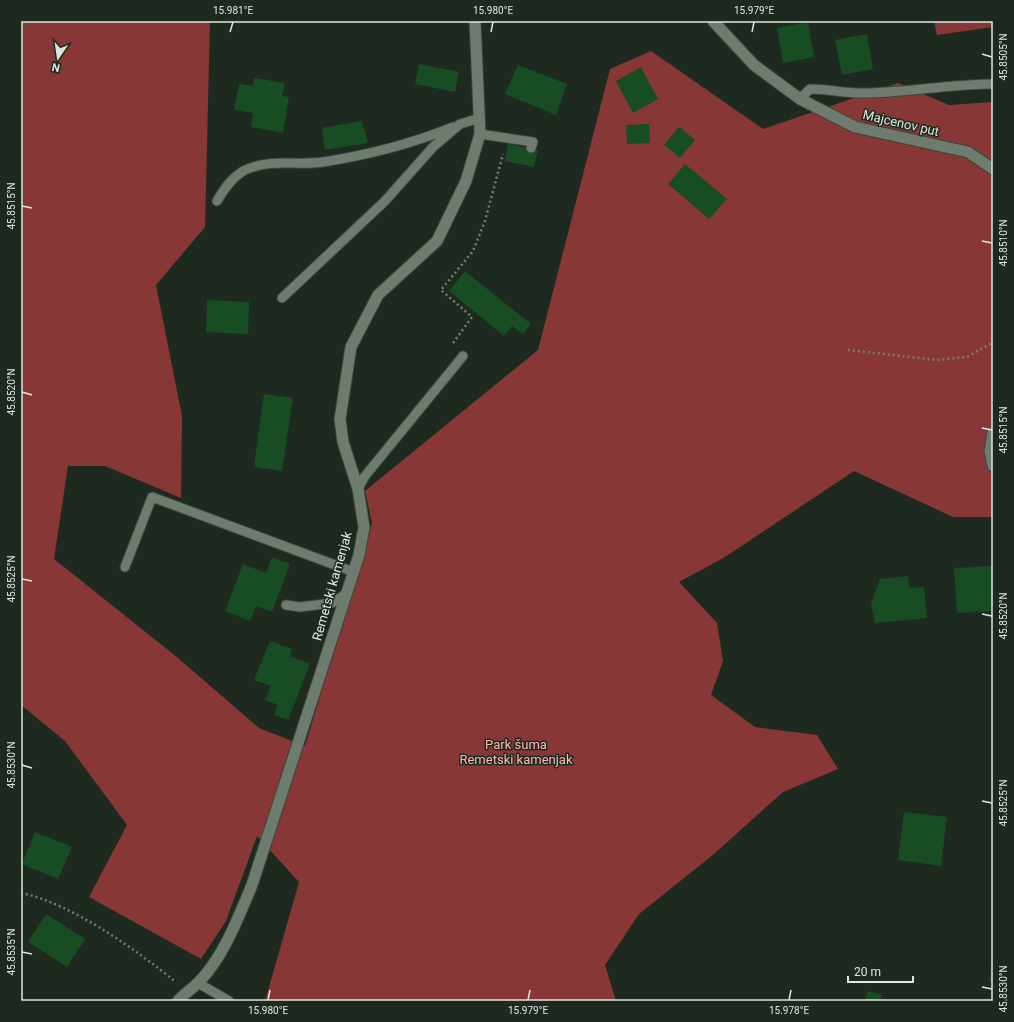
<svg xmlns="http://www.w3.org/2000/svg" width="1014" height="1022" font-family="Roboto,sans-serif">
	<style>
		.forest { fill: #873735 }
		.building { fill: #184c23 }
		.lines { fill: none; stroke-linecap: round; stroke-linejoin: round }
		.service-casing { stroke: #3c453c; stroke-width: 11 }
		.minor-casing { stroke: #3c453c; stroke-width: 13 }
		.path { stroke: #737d74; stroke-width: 2.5; stroke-dasharray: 2 3; stroke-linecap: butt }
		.service { stroke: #6e7b6f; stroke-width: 9 }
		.minor { stroke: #6e7b6f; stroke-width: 11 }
		.ticks { fill: none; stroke: #dfe6df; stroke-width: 1.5 }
		.labels { text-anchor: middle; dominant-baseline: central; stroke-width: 3; stroke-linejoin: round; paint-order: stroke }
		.street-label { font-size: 13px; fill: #dfe6df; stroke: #1e2a20 }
		.park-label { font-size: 13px; fill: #feb7b1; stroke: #1e2a20 }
		.neatline { fill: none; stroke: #dfe6df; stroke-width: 1.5 }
		.ticks-label { font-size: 10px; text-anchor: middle; fill: #dfe6df }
	</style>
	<rect width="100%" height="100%" fill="#1e2a20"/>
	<path class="forest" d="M21,21H210L205,227L156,285L182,416L181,498L105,466H68L54,559L178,658L259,728L305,746L372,523L365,491L538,350L610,69L651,51L763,129L898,83L949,105L993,102V517H953L854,471L725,557L679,582L717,623L723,661L711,695L755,727L817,735L838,769L783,792L714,854L639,914L605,965L616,1001H265L299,882L257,836L226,921L201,959L89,897L127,825L65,741L21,705Z
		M934,21H993V27L937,35Z"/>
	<path class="building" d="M808,22L814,57L783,63L777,28Z
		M867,34L873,69L842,75L835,40Z
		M419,64L459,72L455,92L415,84Z
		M518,65L567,84L556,115L505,94Z
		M641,67L658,99L633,113L616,81Z
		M254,78L285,83L282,96L289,97L283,133L251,127L253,113L234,110L239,84L253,86Z
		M362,121L368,143L325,150L322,128Z
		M649,124L650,143L627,144L626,125Z
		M679,127L695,140L680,158L664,145Z
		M508,144L538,150L534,167L505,161Z
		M685,164L727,199L709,219L668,184Z
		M465,271L531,324L523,334L512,326L504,336L449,291Z
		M207,300L249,302L248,334L206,332Z
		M264,394L293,398L282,471L254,467Z
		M272,557L290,564L272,612L256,606L250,621L225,611L243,564L266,573Z
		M993,566V611L957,613L954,568Z
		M908,576L910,588L924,587L927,618L875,623L871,604L880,579Z
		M270,641L292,649L290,656L310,664L288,720L274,715L278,705L265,700L271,686L254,680Z
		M904,812L947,817L941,866L898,860Z
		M35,832L72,847L58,879L22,864Z
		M46,914L85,939L67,967L28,942Z
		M991,966H993V982L989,981Z
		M868,991L882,995L880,1001H865Z"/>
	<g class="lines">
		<g class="service-casing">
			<path id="service" d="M800,99L810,89C827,89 844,93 862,93C906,93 949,84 993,84
				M480,134L533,142L531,148
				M217,201C224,189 232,177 245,170C272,158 296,166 323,162C368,155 411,144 453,127
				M282,298L385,201L433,147L460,124L480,118
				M358,489L365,476L463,356
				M125,567L152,497L354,572
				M286,605L300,607L332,603L347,593
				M198,983L229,1001"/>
		</g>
		<g class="minor-casing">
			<path id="minor" d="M713,21L754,65L800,99L855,127L968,152L993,169
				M993,433L990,451L993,466
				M178,1001C184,994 192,989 199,982C224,956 238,918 252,885L359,555L364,527L358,489L343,442L340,419L351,347L378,295L437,241L466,181L480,134L475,21"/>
		</g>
		<path class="path" d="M453,343L472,317L441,290L473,251L485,221L503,154
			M848,350L937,360L967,357L993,342
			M21,893C71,903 136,950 176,982"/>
		<use href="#service" class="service"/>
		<use href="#minor" class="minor"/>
	</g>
	<path class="ticks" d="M230,32L233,22M491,32L493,22M752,32L754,22M982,54L992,57M22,206L32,208M982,241L992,243M22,392L32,395M982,428L992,430M22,579L32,581M982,614L992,616M22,765L32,768M982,801L992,803M22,952L32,954M982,987L992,989M268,1000L270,990M528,1000L530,990M789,1000L791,990"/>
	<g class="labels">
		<g class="street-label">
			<text transform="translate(901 123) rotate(13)">Majcenov put</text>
			<text transform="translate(332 586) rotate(-74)">Remetski kamenjak</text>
		</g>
		<g class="park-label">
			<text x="516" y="744">Park šuma<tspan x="516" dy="15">Remetski kamenjak</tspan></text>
		</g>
	</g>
	<rect width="1014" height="1022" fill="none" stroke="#1e2a20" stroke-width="44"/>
	<g transform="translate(58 58) rotate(193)" stroke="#1e2a20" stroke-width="3" paint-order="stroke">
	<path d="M0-3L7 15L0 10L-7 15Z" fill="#dfe6df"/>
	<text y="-6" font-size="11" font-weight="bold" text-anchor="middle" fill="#dfe6df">N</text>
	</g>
	<path d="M848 976v6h65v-6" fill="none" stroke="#dfe6df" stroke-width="2"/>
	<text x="854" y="976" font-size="12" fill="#dfe6df" stroke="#1e2a20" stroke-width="3" paint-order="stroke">20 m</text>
	<rect x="22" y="22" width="970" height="978" class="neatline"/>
	<g class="ticks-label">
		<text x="233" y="14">15.981°E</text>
		<text x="493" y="14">15.980°E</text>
		<text x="754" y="14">15.979°E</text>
		<text transform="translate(1003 57) rotate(-90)" y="4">45.8505°N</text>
		<text transform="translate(11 206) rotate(-90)" y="4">45.8515°N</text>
		<text transform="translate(1003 243) rotate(-90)" y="4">45.8510°N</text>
		<text transform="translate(11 392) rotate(-90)" y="4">45.8520°N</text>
		<text transform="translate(1003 430) rotate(-90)" y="4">45.8515°N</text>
		<text transform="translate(11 579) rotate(-90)" y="4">45.8525°N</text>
		<text transform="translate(1003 616) rotate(-90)" y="4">45.8520°N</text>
		<text transform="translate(11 765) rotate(-90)" y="4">45.8530°N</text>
		<text transform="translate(1003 803) rotate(-90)" y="4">45.8525°N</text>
		<text transform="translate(11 952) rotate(-90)" y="4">45.8535°N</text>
		<text transform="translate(1003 989) rotate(-90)" y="4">45.8530°N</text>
		<text x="268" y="1014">15.980°E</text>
		<text x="528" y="1014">15.979°E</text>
		<text x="789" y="1014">15.978°E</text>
	</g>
</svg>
